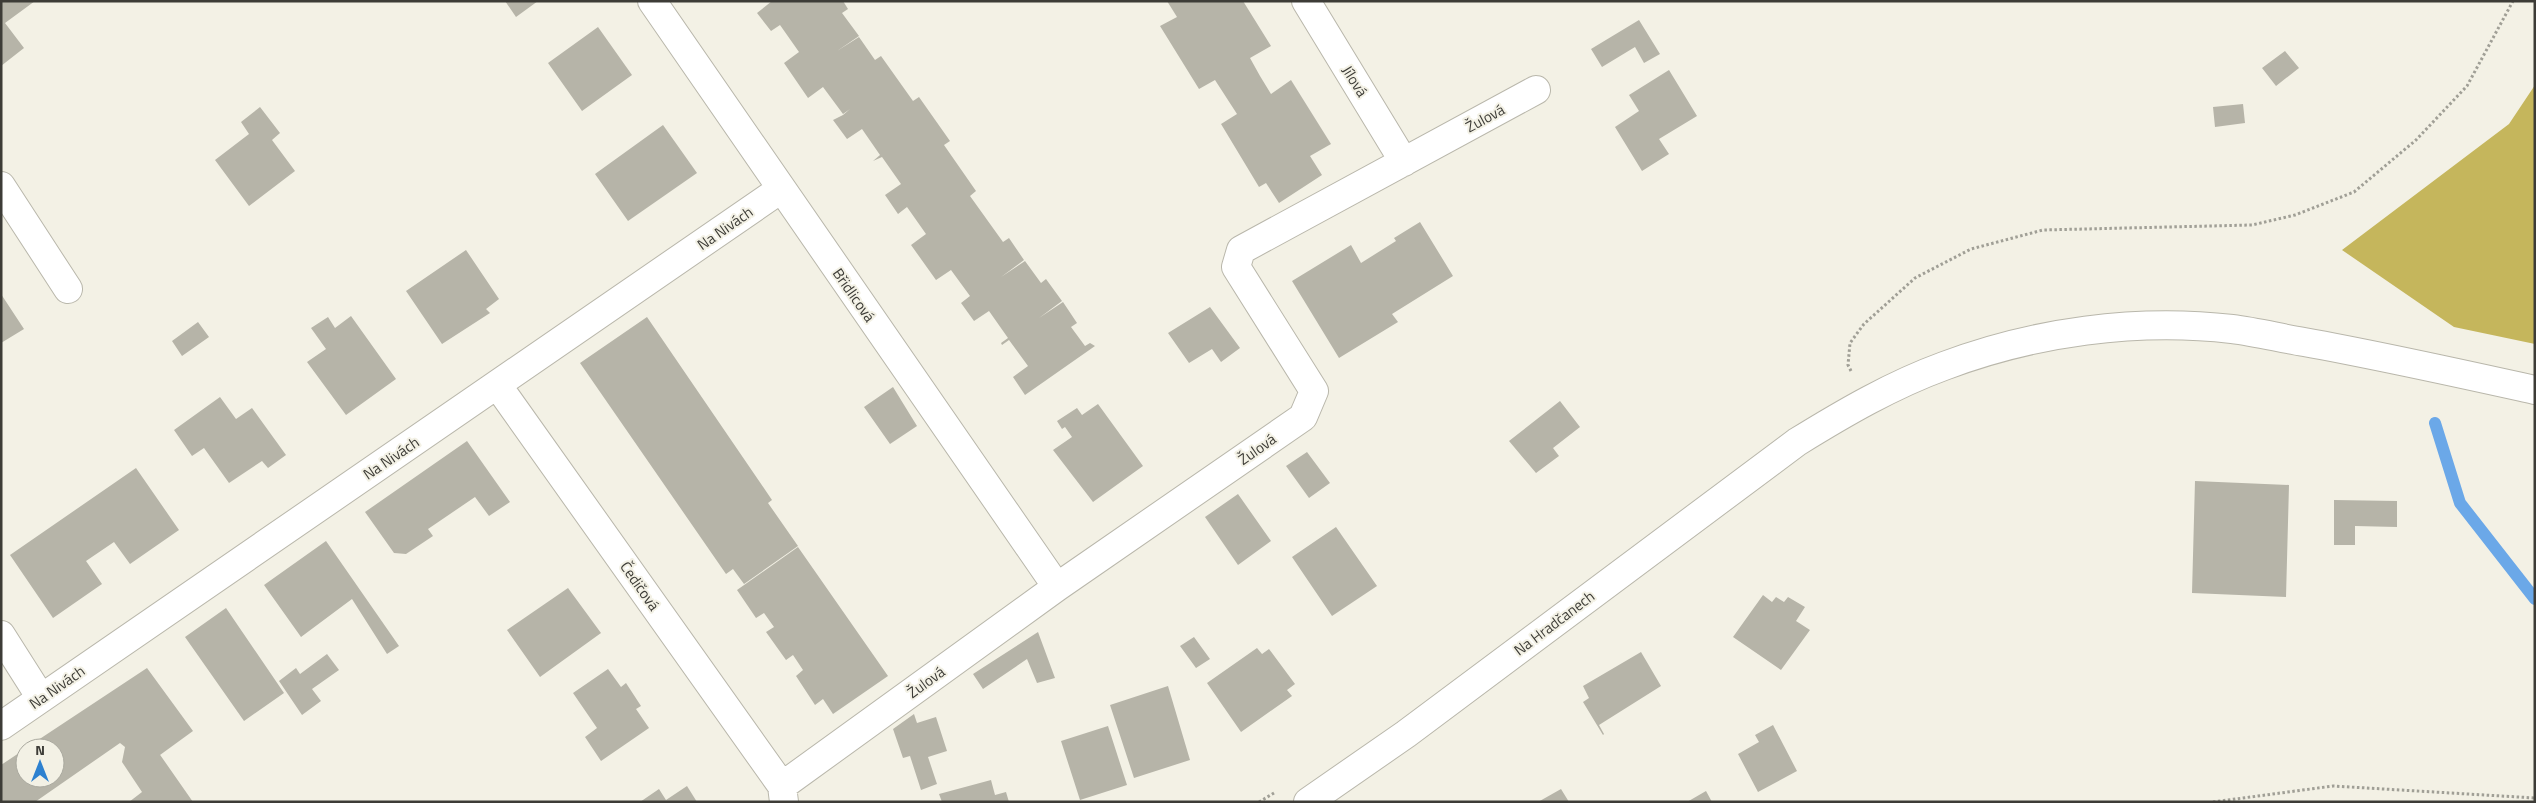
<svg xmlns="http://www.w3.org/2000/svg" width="2536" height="803" font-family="'Titillium Web',sans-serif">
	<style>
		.forest { fill: #c5b65c }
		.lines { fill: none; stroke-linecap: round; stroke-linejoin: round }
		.stream { stroke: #6ba8e8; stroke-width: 12 }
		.building { fill: #b6b4a8 }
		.minor-casing { stroke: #b9b7ab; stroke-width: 30 }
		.path { stroke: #a09f96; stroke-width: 3; stroke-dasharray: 2.5 2.5; stroke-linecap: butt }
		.minor { stroke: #fff; stroke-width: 28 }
		.labels { text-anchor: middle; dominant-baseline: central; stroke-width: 4; stroke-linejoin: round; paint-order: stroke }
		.street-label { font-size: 15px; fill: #3d3c37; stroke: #f3f1e5 }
	</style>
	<rect width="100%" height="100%" fill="#f3f1e5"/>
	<path class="forest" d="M2535,85V344L2454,327L2342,250L2509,124Z"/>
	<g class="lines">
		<path class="stream" d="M2435,423L2460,503L2535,599"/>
	</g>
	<path class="building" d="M1,1H35L5,23L24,48L1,66Z
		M505,1H538L516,17Z
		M772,1H843L848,9L842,13L859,36L837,51L859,37L875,60L881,56L913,101L919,97L950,141L944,145L976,191L970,196L1003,242L1009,238L1024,260L1001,277L1025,261L1041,283L1046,279L1062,301L1039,318L1063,302L1077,323L1071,327L1085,346L1090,343L1095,346L1025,395L1013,377L1028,366L1009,340L1002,345L1001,343L1008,338L989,311L974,321L961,303L970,296L951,270L936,280L911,245L926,234L907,207L898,214L885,195L901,184L882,157L873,161L880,155L862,129L847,139L833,120L843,115L850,109L843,114L823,87L808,98L784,63L799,52L780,25L771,31L757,13Z
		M1167,1H1243L1271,46L1250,58L1260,76L1271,94L1291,80L1331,144L1310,156L1322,175L1279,203L1266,183L1259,187L1221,124L1237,114L1215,80L1199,89L1160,26L1177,17Z
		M1639,20L1660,54L1644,63L1635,47L1602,67L1591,49Z
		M598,27L632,75L582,111L548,63Z
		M2285,51L2299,68L2276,86L2262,68Z
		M1669,70L1697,116L1659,139L1669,154L1642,171L1615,127L1639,111L1629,95Z
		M2243,104L2245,123L2215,127L2213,107Z
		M260,107L280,133L272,140L295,171L249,206L215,160L249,134L241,122Z
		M663,125L697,173L628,221L595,174Z
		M1420,222L1453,276L1392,314L1398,322L1339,358L1292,281L1351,245L1361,263L1396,241L1394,238Z
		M466,250L499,299L486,309L490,313L442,344L406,291Z
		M1,294L24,329L1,343Z
		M1210,307L1240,348L1221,362L1212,349L1189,363L1168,333Z
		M351,316L396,379L346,415L307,362L326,349L311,328L328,317L335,328Z
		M647,317L772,500L768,503L798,546L744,584L733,569L726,574L580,363Z
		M198,322L209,337L182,356L172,341Z
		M893,387L917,426L890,444L864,407Z
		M220,397L236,419L252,408L286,455L268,468L262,461L229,483L204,448L192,456L174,430Z
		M1560,401L1580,427L1553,448L1559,456L1536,473L1509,441Z
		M1098,404L1143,466L1093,502L1053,450L1072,437L1065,427L1062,429L1057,421L1077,408L1082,415Z
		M467,441L510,502L489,516L475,497L428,529L433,536L406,554L394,553L365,512Z
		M1307,452L1330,483L1309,498L1286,466Z
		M136,468L179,530L130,564L114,542L86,561L102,584L53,618L10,555Z
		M2195,481L2289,485L2286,597L2192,593Z
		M1238,494L1271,541L1238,565L1205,517Z
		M2334,500L2397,501V527L2355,526V545H2334Z
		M1336,527L1377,586L1332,616L1292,557Z
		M326,541L399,646L387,654L352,599L301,637L264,585Z
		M798,547L888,676L833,714L823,699L815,705L796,676L803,670L793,655L786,660L766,632L774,627L764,613L756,618L737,590Z
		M568,588L601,633L540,677L507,630Z
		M1763,595L1772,602L1776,597L1784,602L1788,597L1805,607L1796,621L1810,630L1781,670L1733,637Z
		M226,608L284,693L244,721L185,637Z
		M1038,632L1055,678L1037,683L1027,659L983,689L973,674Z
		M1194,637L1210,659L1196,668L1180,646Z
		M1257,648L1262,654L1269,649L1295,684L1287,690L1292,696L1241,732L1207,683Z
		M1641,652L1661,686L1599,725L1604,734L1603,735L1583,702L1589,698L1583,686Z
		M327,654L339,670L312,689L321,701L302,715L279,681L296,668L300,674Z
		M147,668L193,731L160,755L156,749L193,802H129L142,792L122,762L125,747L120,743L35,802H1V765L25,749V778H55V748H26Z
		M608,669L621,687L626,683L641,706L636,709L649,728L601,761L585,737L597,728L573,693Z
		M1168,686L1190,760L1134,778L1110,705Z
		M914,714L917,723L936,717L947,751L928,757L937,784L921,790L910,756L903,758L893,729Z
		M1773,725L1797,771L1758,792L1738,754L1759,742L1755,735Z
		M1108,726L1127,785L1080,800L1061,741Z
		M991,780L995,795L1006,792L1009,802H942L939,794Z
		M687,786L697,802H640L659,789L666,800Z
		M1561,789L1569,802H1538Z
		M1706,791L1712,802H1687Z"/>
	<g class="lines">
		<g class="minor-casing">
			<path id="minor" d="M652,1L1057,587
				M1306,1L1404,162
				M1,186L68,289
				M498,386L782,786L784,802
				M1,635L41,698
				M1,726L781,189
				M782,786L1057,587L1303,417L1314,391L1236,267L1241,250L1536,90
				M1308,802L1406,734L1797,442C1844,413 1892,385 1944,366C2034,332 2136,318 2232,329C2256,332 2280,338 2304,342C2382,356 2458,373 2535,390"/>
		</g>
		<path class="path" d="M1851,371L1848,365L1850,343L1864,324L1915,278L1971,249L2043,230L2252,225L2295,215L2354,192L2416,140L2467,86L2513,1
			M1259,802L1274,793
			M2213,802L2333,786L2535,798"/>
		<use href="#minor" class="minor"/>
	</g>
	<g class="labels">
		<g class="street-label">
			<text transform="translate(1355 81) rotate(58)">Jílová</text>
			<text transform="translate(1485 118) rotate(-28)">Žulová</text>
			<text transform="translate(725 228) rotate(-35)">Na Nivách</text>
			<text transform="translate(854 295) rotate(55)">Břidlicová</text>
			<text transform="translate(1257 449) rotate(-35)">Žulová</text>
			<text transform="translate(391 458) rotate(-34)">Na Nivách</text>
			<text transform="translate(640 586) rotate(55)">Čedičová</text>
			<text transform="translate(1554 623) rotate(-37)">Na Hradčanech</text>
			<text transform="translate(926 682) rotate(-36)">Žulová</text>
			<text transform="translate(57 687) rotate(-35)">Na Nivách</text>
		</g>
	</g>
	<rect width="2536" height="803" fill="none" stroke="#3d3c37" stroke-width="5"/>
	<g transform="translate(40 763)"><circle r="24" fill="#f3f1e5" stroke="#aaa99f"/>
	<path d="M0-4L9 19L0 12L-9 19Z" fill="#2d81d0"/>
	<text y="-8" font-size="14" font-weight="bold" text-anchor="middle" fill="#3d3c37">N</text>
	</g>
</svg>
